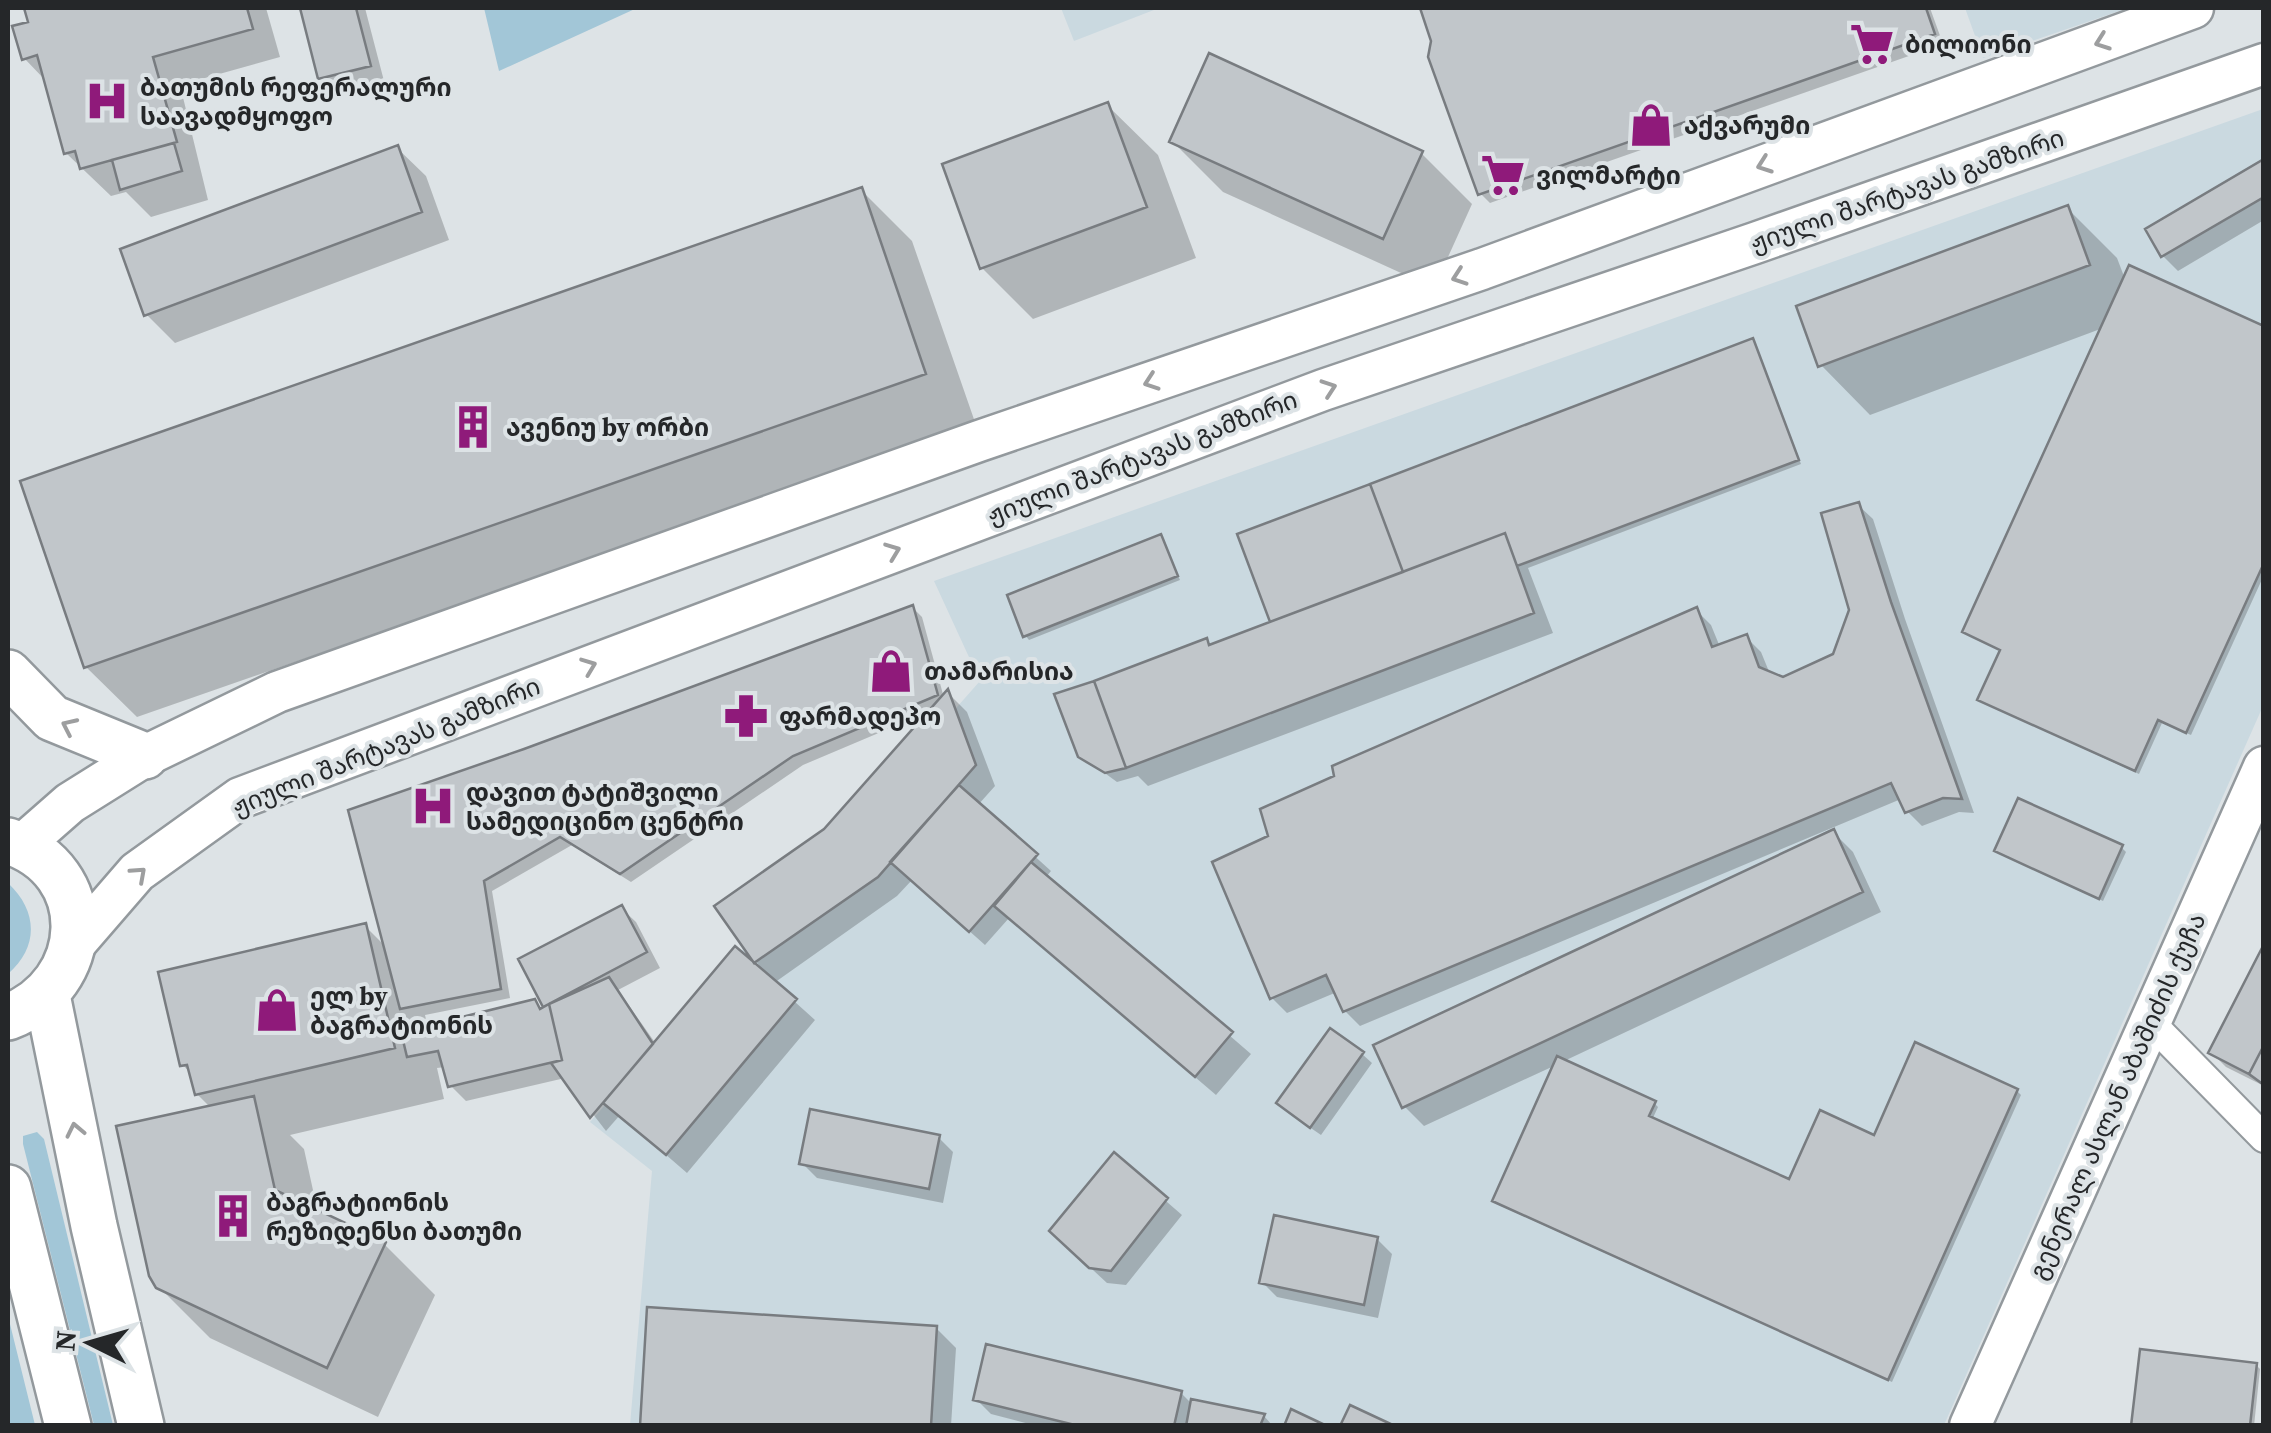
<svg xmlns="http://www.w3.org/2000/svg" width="2271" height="1433" font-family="'Source Serif 4','Noto Sans Georgian',serif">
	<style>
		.built { fill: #cad9e0 }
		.green { fill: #a2c6d7 }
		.shadow { fill: #0003; fill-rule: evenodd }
		.building { fill: #c1c6ca; stroke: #787c80; stroke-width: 2.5 }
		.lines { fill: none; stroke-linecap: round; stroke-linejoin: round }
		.street-casing { stroke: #93999d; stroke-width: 32 }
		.secondary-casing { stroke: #93999d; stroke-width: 45 }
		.primary-casing { stroke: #93999d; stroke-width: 50 }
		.street { stroke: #fff; stroke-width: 28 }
		.secondary { stroke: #fff; stroke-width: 40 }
		.primary { stroke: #fff; stroke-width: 45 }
		.oneway { stroke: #9d9e9f }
		.labels { text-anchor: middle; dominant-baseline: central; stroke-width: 8; stroke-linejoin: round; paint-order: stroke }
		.poi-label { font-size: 25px; font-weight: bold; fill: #252729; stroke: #dde3e6; text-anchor: start }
		.street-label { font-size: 25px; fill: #252729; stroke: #dde3e6 }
	</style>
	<rect width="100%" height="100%" fill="#dde3e6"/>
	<path class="built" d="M1061,8H1159L1074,41Z
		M1965,8H2128L1983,58Z
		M2263,109V706L1944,1425H630L652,1171L590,1122L980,681L934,581Z"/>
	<path class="green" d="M484,8H637L499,71Z
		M8,883C38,911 39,947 8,974Z
		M37,1132L44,1139L113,1425H94L23,1144V1136Z
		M8,1316L35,1425H8Z"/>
	<path class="shadow" d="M27,8H266L280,57L180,85L208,200L151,217L126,192L111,196L66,153L46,81L24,58L31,24Z
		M302,8H365L384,81L335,93L320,78Z
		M1423,8H1930L1943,44L1490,203L1480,193Z
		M1107,105L1158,155L1196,258L1033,319L982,268Z
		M1172,141L1421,153L1472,204L1434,288L1223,192Z
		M397,148L426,176L449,240L175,343L146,314Z
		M2264,162V220L2178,271L2163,256Z
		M861,190L912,241L976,425L137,717L86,667Z
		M2067,208L2117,258L2125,279L2264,329V575L2191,735L2162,723L2139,774L1984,703L2002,651L1965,632L2103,328L1870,415L1821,365Z
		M1753,341L1801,464L1528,568L1553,633L1148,786L1138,776L1117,782L1080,755L1206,641L1212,647L1275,623Z
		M1858,505L1873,519L1905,619L1974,813L1959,812L1922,826L1907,811L1901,799L1360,1026L1345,1011L1337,992L1287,1013L1272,998L1270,837L1696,610L1711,625L1720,647L1746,637L1761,652L1770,674L1783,680L1835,656L1852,610Z
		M1161,537L1180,580L1029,640L1025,635Z
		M912,607L922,617L944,698L948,693L967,712L995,786L978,805L1051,871L1046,877L1251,1054L1216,1095L1009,918L985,945L912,880L897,896L774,983L815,1020L687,1173L620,1115L606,1131L565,1078L466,1101L451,1086L445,1067L437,1068L444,1099L290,1135L304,1149L318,1213L384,1244L435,1295L378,1417L210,1338L158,1286L211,1108L197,1094L192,1075L183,1065L365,926L387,948L525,752ZM933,710L826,831L718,906L763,971L656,1044L618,990L660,968L636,922L621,908L521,960L549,1016L535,1002L428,1028L425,1015L510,998L492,891L572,845L631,882L803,765Z
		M1833,832L1853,852L1881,912L1562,1062L1654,1103L1658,1107L1652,1120L1791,1183L1875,1138L2017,1091L2021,1095L1892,1382L1499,1205L1495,1200L1556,1065L1424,1126L1404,1106Z
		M2122,848L2126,852L2103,901L2001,854Z
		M2264,949V1086L2226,1067L2211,1052Z
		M1362,1054L1372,1063L1321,1135L1289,1113Z
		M938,1137L953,1152L943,1203L817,1178L802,1163Z
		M1114,1156L1182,1215L1126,1285L1107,1283L1067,1246Z
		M1377,1239L1392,1254L1378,1318L1277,1297L1262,1282Z
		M936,1328L956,1348L951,1426H642Z
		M2256,1365L2260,1369L2254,1426H2133Z
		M1181,1393L1190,1402L1264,1416L1273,1426H1037L991,1414L976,1399Z"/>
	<path class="building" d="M24,8H247L253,29L153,57L177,142L80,169L75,151L64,154L37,55L22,60L12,26L28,22Z
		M300,8H356L371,66L318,79Z
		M1420,8H1926L1935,34L1478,195L1428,57L1431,41Z
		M1209,53L1423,151L1383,239L1169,142Z
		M1108,102L1147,207L980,269L942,164Z
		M174,143L182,171L120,190L112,160Z
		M398,145L422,212L144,316L120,249Z
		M2264,159V197L2161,257L2145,229Z
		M862,187L926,374L84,668L20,481Z
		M2068,205L2090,265L1818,367L1796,306Z
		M2129,265L2264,326V563L2186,733L2158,720L2135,771L1977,700L2000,650L1962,632Z
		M1753,338L1799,460L1517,566L1505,533L1403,572L1370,484Z
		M1370,484L1403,572L1270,622L1237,534Z
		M1859,502L1891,602L1962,799L1943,798L1905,813L1891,783L1343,1012L1326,975L1270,999L1212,862L1268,836L1260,809L1334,776L1332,766L1697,607L1712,647L1747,634L1759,667L1783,677L1833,654L1849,610L1821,513Z
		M1505,533L1534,613L1126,768L1094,681L1207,638L1209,645Z
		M1161,534L1178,576L1023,637L1007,595Z
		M913,605L938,695L793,756L620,874L560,837L484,881L501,989L400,1009L348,810L524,749Z
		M1094,681L1126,768L1105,773L1078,757L1054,694Z
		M948,689L976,765L878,877L754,963L714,906L824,829Z
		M959,785L1038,854L969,932L890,862Z
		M2018,798L2123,845L2099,899L1994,851Z
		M1834,829L1863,892L1402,1108L1373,1045Z
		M1031,862L1233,1032L1195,1077L994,906Z
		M622,905L647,952L543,1007L518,959Z
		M366,923L395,1048L195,1095L187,1065L180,1066L158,972Z
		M2264,944V1045L2249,1074L2208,1053Z
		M735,946L797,999L666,1155L603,1103Z
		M609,977L653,1044L590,1118L551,1063L562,1060L549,1004Z
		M535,999L540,1009L549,1004L562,1060L448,1087L438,1051L407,1057L401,1032Z
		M1330,1028L1364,1052L1310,1128L1276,1103Z
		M1915,1042L2018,1089L1888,1380L1492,1201L1557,1056L1656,1101L1649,1116L1789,1179L1820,1110L1874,1135Z
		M2264,1045V1085L2249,1074Z
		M254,1096L275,1190L386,1242L327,1368L156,1288L149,1276L116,1126Z
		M810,1109L940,1135L929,1189L799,1164Z
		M1114,1152L1168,1198L1111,1271L1089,1268L1049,1231Z
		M1274,1215L1378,1237L1364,1305L1259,1283Z
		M647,1307L937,1326L931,1426H640Z
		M986,1344L1182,1391L1174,1426H1079L973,1400Z
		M2140,1349L2257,1363L2250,1426H2131Z
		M1191,1399L1265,1414L1260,1426H1186Z
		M1350,1405L1395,1426H1340Z
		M1291,1409L1327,1426H1284Z"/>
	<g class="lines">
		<g class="street-casing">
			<path id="street" d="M2150,1022L2264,1138"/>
		</g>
		<g class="secondary-casing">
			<path id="secondary" d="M21,846L70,803L145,756L277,692L979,441L1482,269L2193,8
				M73,946L137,872L240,798L1323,390L1755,243L2264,64
				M1970,1426L2264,767"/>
		</g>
		<g class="primary-casing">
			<path id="primary" d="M8,673L52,718L145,756
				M8,841C99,870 93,985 8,1017
				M47,995L94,1226L141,1426
				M8,1188L68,1426"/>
		</g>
		<use href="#street" class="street"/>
		<use href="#secondary" class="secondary"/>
		<use href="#primary" class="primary"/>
	</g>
	<defs><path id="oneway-chevron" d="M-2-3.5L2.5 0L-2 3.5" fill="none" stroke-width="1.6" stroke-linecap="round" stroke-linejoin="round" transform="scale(2.5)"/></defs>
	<g class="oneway">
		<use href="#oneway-chevron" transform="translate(2102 42) rotate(160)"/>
		<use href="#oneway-chevron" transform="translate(1764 165) rotate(160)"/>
		<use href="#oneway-chevron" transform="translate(1459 277) rotate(161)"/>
		<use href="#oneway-chevron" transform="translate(1151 382) rotate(161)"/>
		<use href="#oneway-chevron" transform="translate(1329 388) rotate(-19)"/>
		<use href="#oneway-chevron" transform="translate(893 551) rotate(-21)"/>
		<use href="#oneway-chevron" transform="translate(589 666) rotate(-21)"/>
		<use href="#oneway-chevron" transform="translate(69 726) rotate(-155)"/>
		<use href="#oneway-chevron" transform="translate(139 874) rotate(-42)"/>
		<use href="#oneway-chevron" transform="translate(75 1130) rotate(-102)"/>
	</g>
	<defs>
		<g id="supermarket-bare" transform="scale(3.45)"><path d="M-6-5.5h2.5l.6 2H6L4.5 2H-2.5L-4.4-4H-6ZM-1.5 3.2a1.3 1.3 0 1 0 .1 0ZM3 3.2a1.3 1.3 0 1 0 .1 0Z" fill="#8f1a7a" stroke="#dde3e6" stroke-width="2.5" paint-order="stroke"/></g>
		<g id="hospital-bare" transform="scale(3.45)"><path d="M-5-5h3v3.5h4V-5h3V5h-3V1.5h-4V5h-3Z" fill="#8f1a7a" stroke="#dde3e6" stroke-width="2.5" paint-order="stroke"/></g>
		<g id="shop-bare" transform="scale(3.45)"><path d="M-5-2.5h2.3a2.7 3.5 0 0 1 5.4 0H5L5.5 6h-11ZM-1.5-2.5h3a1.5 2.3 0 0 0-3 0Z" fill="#8f1a7a" stroke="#dde3e6" stroke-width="2.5" paint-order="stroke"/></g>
		<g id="building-bare" transform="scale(3.45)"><path d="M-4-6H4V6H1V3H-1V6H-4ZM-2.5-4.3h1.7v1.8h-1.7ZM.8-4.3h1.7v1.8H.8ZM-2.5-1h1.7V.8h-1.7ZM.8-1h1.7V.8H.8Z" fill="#8f1a7a" stroke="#dde3e6" stroke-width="2.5" paint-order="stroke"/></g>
		<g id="pharmacy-bare" transform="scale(3.45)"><path d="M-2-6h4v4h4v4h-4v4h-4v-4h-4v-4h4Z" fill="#8f1a7a" stroke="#dde3e6" stroke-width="2.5" paint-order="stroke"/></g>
	</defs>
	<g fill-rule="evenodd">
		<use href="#supermarket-bare" x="1872" y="44"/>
		<use href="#hospital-bare" x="107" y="101"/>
		<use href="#shop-bare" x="1651" y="125"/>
		<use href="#supermarket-bare" x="1503" y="175"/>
		<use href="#building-bare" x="473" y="427"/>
		<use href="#shop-bare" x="891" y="671"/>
		<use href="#pharmacy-bare" x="746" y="716"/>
		<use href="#hospital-bare" x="433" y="806"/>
		<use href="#shop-bare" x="277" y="1010"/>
		<use href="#building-bare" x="233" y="1216"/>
	</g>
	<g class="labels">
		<g class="poi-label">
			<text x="1905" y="44">ბილიონი</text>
			<text x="140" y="87">ბათუმის რეფერალური<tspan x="140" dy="29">საავადმყოფო</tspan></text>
			<text x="1684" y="125">აქვარუმი</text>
			<text x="1536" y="175">ვილმარტი</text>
			<text x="506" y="427">ავენიუ by ორბი</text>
			<text x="924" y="671">თამარისია</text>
			<text x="779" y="716">ფარმადეპო</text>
			<text x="466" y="792">დავით ტატიშვილი<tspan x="466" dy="29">სამედიცინო ცენტრი</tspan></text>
			<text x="310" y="996">ელ by<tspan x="310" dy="29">ბაგრატიონის</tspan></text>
			<text x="266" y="1202">ბაგრატიონის<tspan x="266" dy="29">რეზიდენსი ბათუმი</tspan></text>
		</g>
		<g class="street-label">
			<text transform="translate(1907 190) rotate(-19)">ჟიული შარტავას გამზირი</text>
			<text transform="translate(1142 457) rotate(-21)">ჟიული შარტავას გამზირი</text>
			<text transform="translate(386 746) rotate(-22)">ჟიული შარტავას გამზირი</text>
			<text transform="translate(2117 1096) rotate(-66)">გენერალ ასლან აბაშიძის ქუჩა</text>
		</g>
	</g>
	<rect width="2271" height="1433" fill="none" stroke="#252729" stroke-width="20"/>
	<g transform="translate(90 1343) rotate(275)" stroke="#dde3e6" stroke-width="8" paint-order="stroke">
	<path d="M0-8L18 38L0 25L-18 38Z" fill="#252729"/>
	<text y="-15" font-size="28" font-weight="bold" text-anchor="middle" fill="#252729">N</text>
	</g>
</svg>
